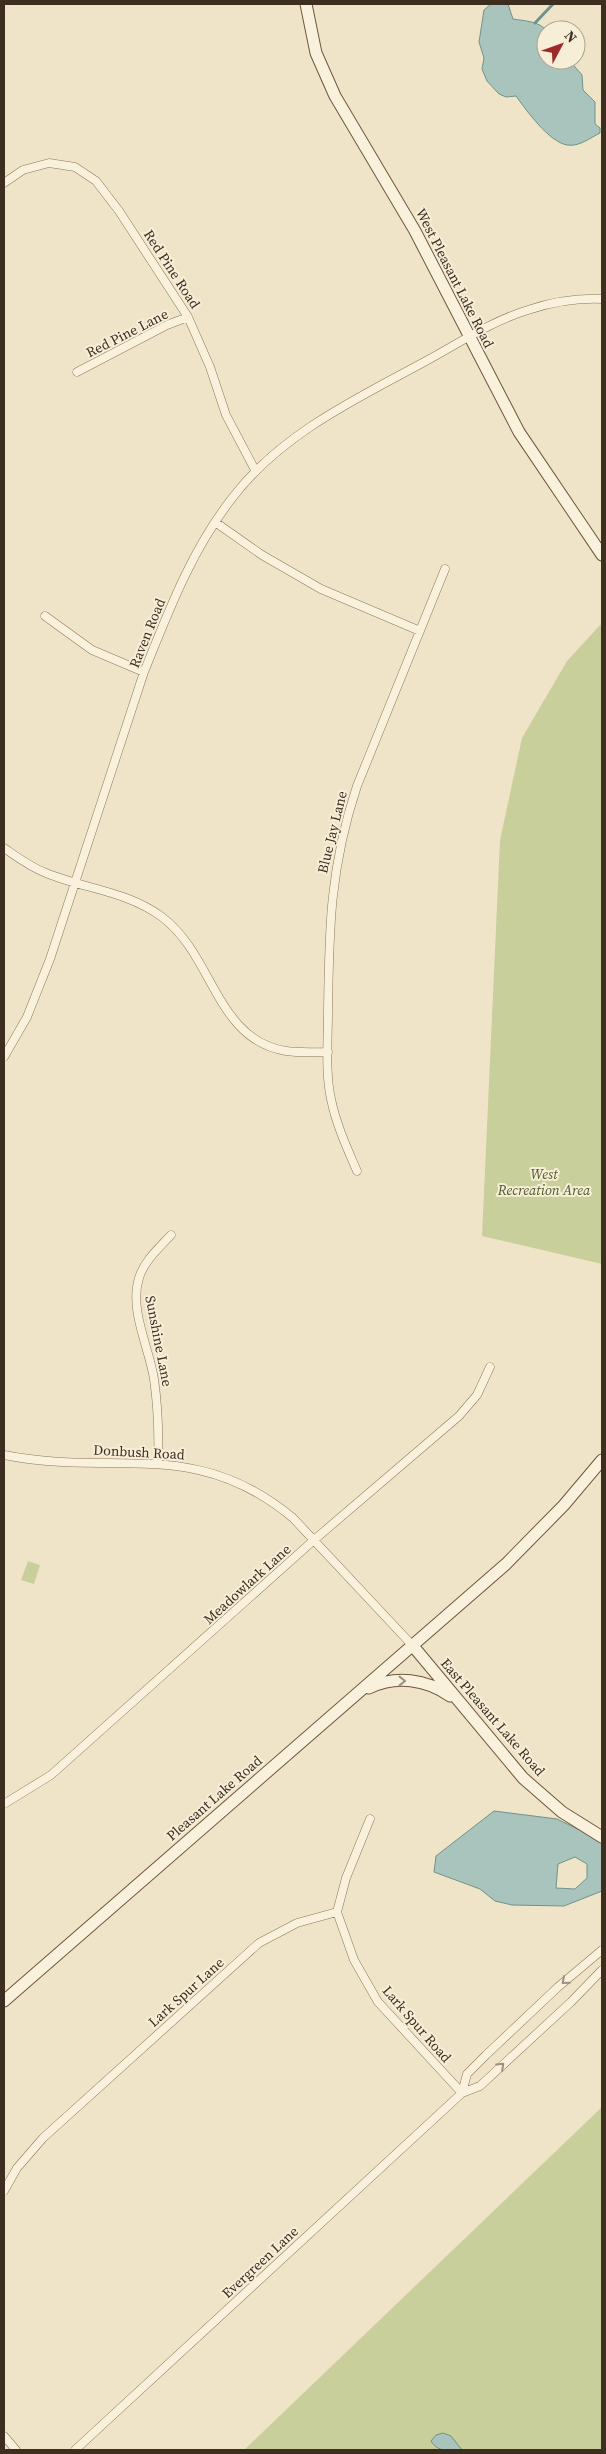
<svg xmlns="http://www.w3.org/2000/svg" width="606" height="2454" font-family="'Source Serif 4',serif">
	<style>
		.green { fill: #c9cf9b }
		.water { fill: #a9c4bc; stroke: #6f938a; fill-rule: evenodd }
		.lines { fill: none; stroke-linecap: round; stroke-linejoin: round }
		.stream { stroke: #6f938a; stroke-width: 3 }
		.street-casing { stroke: #8d765c; stroke-width: 9 }
		.secondary-casing { stroke: #6f573f; stroke-width: 13 }
		.street { stroke: #faf1dc; stroke-width: 8 }
		.secondary { stroke: #faf1dc; stroke-width: 11 }
		.oneway { stroke: #9c907e }
		.labels { text-anchor: middle; dominant-baseline: central; stroke-width: 4; stroke-linejoin: round; paint-order: stroke }
		.street-label { font-size: 14px; fill: #3d2e20; stroke: #f7eed8 }
		.park-label { font-size: 14px; font-style: italic; fill: #4d5a26; stroke: #f7eed8 }
	</style>
	<rect width="100%" height="100%" fill="#f0e4c8"/>
	<path class="green" d="M602,623V1264L482,1236L500,840L522,738L567,661Z
		M28,1561L40,1565L34,1584L21,1580Z
		M602,2107V2450H244Z"/>
	<path class="water" d="M491,4H508L513,19C525,21 538,21 546,30V60H569L582,75L583,90L595,102V124L600,128V133C590,138 579,147 567,145C549,142 526,110 516,96L506,97L499,94L487,81L482,69L484,58L479,42L484,10Z
		M494,1811L557,1819L602,1841V1891L564,1906L512,1905L495,1901L480,1889L434,1872L436,1856ZM575,1857L587,1864V1878L575,1889L556,1888L558,1864Z
		M443,2433L451,2436L462,2450C450,2450 438,2453 431,2441L436,2435Z"/>
	<g class="lines">
		<path class="stream" d="M535,23L553,4"/>
		<g class="street-casing">
			<path id="street" d="M4,183L23,170L49,163L75,167L96,181L119,211L188,317L210,367L226,415L255,470
				M77,372L167,325L188,317
				M215,522L262,555L321,589L420,631
				M45,616L92,650L144,672
				M4,848C17,857 30,867 46,873C85,889 127,891 162,917C214,956 216,1040 286,1051C300,1053 314,1052 328,1052
				M4,1057L27,1017L50,959L144,672C169,610 192,549 233,497C282,433 358,398 426,361C459,343 492,321 528,310C552,302 577,298 602,299
				M357,1171C347,1148 336,1124 331,1099C325,1071 328,1041 328,1012C329,928 330,867 357,786L445,569
				M4,1455C114,1477 195,1436 293,1518L413,1646
				M158,1464C159,1435 158,1407 154,1379C149,1347 129,1310 139,1278C144,1261 159,1248 171,1235
				M4,1804L51,1775L314,1540L459,1416L477,1395L490,1367
				M337,1912L354,1960L378,2002L462,2093
				M337,1912L346,1878L370,1819
				M462,2093L467,2074L486,2055L558,1987L602,1950
				M4,2191L17,2168L43,2138L259,1943L297,1923L337,1912
				M4,2436L16,2450
				M75,2450L462,2093L480,2086L571,2002L602,1970"/>
		</g>
		<g class="secondary-casing">
			<path id="secondary" d="M306,4L316,53L335,96L415,231L519,432L602,555
				M413,1646L523,1778L562,1812L602,1837
				M369,1688C396,1675 426,1679 450,1696
				M4,2001L506,1564L564,1505L602,1460"/>
		</g>
		<use href="#street" class="street"/>
		<use href="#secondary" class="secondary"/>
	</g>
	<defs><path id="oneway-chevron" d="M-2-3.5L2.5 0L-2 3.5" fill="none" stroke-width="1.6" stroke-linecap="round" stroke-linejoin="round" transform="scale(1.25)"/></defs>
	<g class="oneway">
		<use href="#oneway-chevron" transform="translate(402 1681)"/>
		<use href="#oneway-chevron" transform="translate(565 1981) rotate(140)"/>
		<use href="#oneway-chevron" transform="translate(501 2066) rotate(-43)"/>
	</g>
	<g class="labels">
		<g class="street-label">
			<text transform="translate(172 269) rotate(57)">Red Pine Road</text>
			<text transform="translate(455 278) rotate(63)">West Pleasant Lake Road</text>
			<text transform="translate(127 333) rotate(-27)">Red Pine Lane</text>
			<text transform="translate(147 633) rotate(-68)">Raven Road</text>
			<text transform="translate(332 832) rotate(-76)">Blue Jay Lane</text>
			<text transform="translate(159 1341) rotate(79)">Sunshine Lane</text>
			<text transform="translate(139 1452) rotate(3)">Donbush Road</text>
			<text transform="translate(247 1584) rotate(-42)">Meadowlark Lane</text>
			<text transform="translate(493 1717) rotate(49)">East Pleasant Lake Road</text>
			<text transform="translate(214 1798) rotate(-41)">Pleasant Lake Road</text>
			<text transform="translate(186 1992) rotate(-42)">Lark Spur Lane</text>
			<text transform="translate(417 2024) rotate(49)">Lark Spur Road</text>
			<text transform="translate(260 2262) rotate(-43)">Evergreen Lane</text>
		</g>
		<g class="park-label">
			<text x="544" y="1174">West<tspan x="544" dy="16">Recreation Area</tspan></text>
		</g>
	</g>
	<rect width="606" height="2454" fill="none" stroke="#3d2e20" stroke-width="10"/>
	<g transform="translate(561 45) rotate(49)"><circle r="24" fill="#f7eed8" stroke="#ada18e"/>
	<path d="M0-4L9 19L0 12L-9 19Z" fill="#9e2a2b"/>
	<text y="-8" font-size="14" font-weight="bold" text-anchor="middle" fill="#3d2e20">N</text>
	</g>
</svg>
